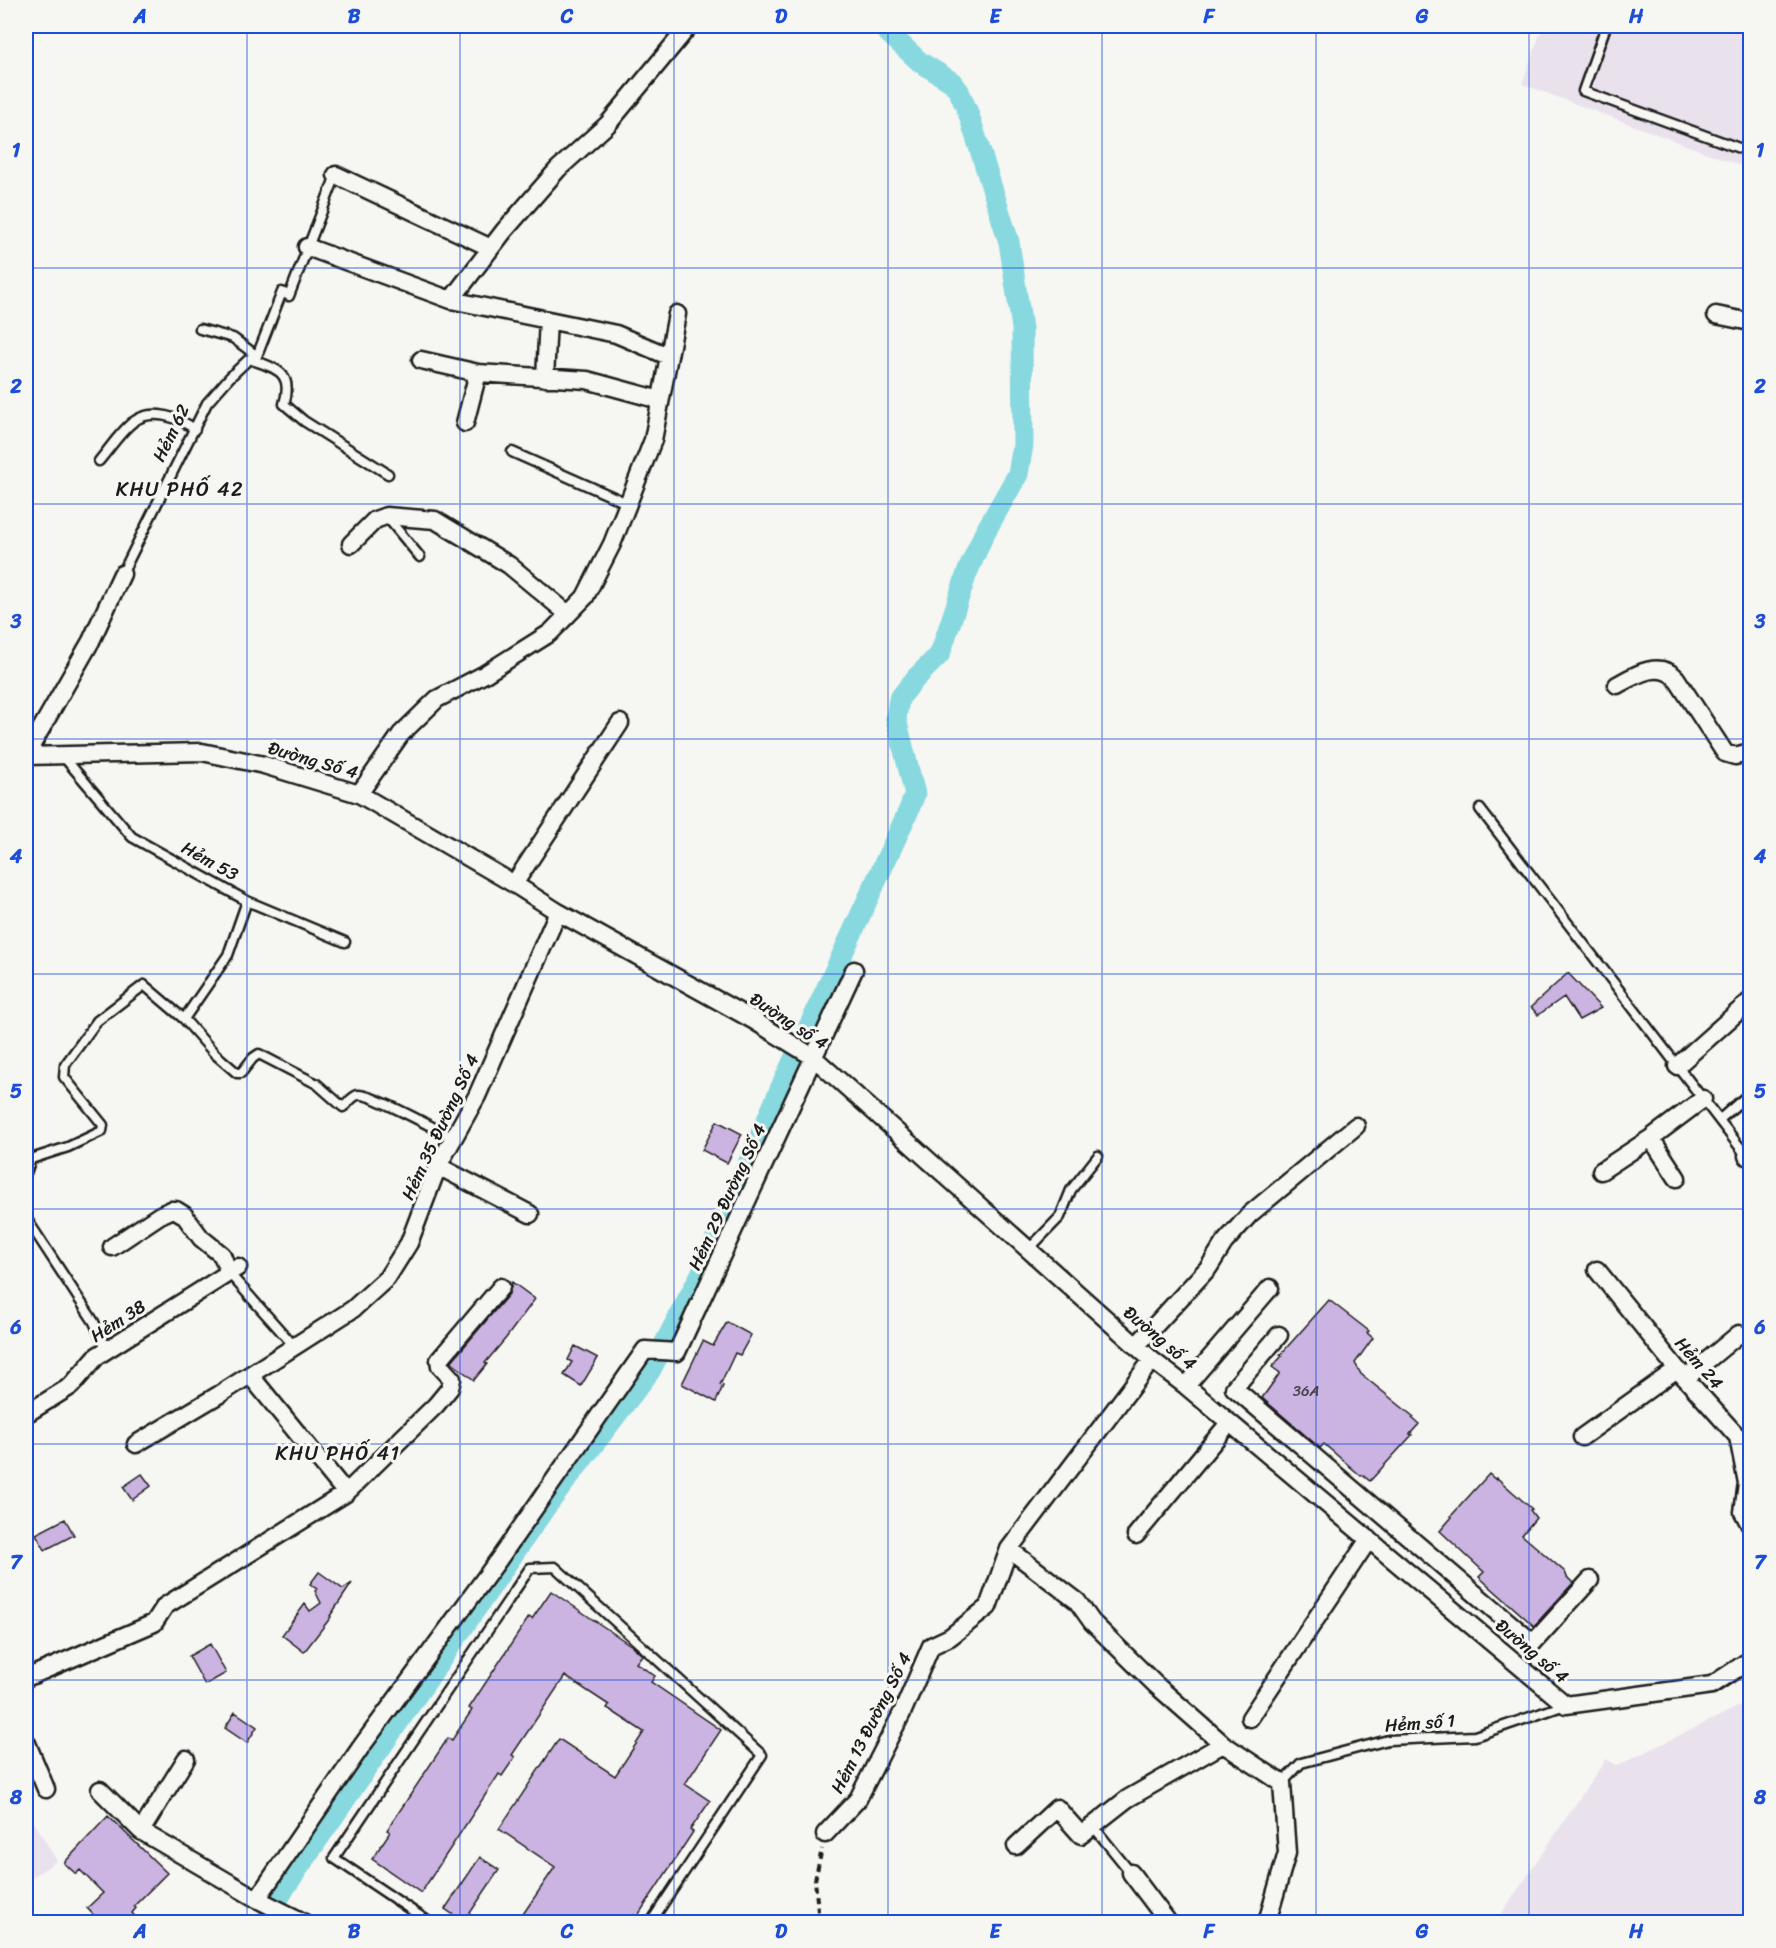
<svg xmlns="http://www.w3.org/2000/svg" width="1776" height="1948" font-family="Sriracha,sans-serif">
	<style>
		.built { fill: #e9e2ed }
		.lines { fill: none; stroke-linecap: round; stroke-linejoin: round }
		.canal { stroke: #88d9df; stroke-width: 21 }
		.building { fill: #cbb3e2; stroke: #1c1c1c; stroke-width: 1.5 }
		.service-casing { stroke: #1c1c1c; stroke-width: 13 }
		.minor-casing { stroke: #1c1c1c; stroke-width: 21 }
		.path { stroke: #1c1c1c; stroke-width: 4; stroke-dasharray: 6 4.5; stroke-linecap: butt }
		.service { stroke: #f6f6f2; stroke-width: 8 }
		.minor { stroke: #f6f6f2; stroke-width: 16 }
		.grid { fill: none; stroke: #1d4ed8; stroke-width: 1.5; stroke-opacity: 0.55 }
		.labels { text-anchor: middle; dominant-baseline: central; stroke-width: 6; stroke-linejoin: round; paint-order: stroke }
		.number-label { font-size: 15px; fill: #48424e }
		.street-label { font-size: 18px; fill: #1c1c1c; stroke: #f6f6f2 }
		.neighbourhood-label { font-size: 20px; letter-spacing: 1.5px; fill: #1c1c1c; stroke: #f6f6f2 }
		.neatline { fill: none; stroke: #1d4ed8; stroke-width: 2 }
		.grid-label { font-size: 20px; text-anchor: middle; font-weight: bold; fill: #1d4ed8 }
	</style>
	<rect width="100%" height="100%" fill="#f6f6f2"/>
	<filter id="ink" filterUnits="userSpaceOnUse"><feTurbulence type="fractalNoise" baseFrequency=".0167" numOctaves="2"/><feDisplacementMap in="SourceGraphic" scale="12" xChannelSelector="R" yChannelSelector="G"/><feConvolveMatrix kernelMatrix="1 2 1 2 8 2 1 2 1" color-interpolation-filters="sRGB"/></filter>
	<g filter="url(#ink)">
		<path class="built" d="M1543,26H1750V169L1522,84Z
			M1750,1701V1922H1496L1606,1759L1617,1766Z
			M26,1808L57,1861L26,1881V1807Z"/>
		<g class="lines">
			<path class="canal" d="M265,1922L286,1886L545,1508L650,1371L700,1276L781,1087L908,812L915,794L896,719L899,699L915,679L940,654L967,573L984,534L1018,474L1023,445L1022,328L1009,242L969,115L959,91L952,82L920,62L881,26"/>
		</g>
		<path class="building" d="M1568,973L1601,1008L1579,1020L1564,997L1538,1015L1531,1007Z
			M717,1121L742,1134L727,1163L702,1150Z
			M512,1282L535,1299L506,1338L485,1363L487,1364L474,1380L451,1362L509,1294Z
			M1329,1300L1369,1331L1367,1333L1373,1338L1355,1363L1361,1374L1414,1417L1412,1418L1419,1424L1410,1434L1412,1435L1370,1481L1362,1475L1361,1476L1324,1444L1320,1448L1262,1398L1280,1373L1272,1367L1282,1356L1280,1355Z
			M727,1322L751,1335L740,1355L735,1353L720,1385L723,1386L716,1402L682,1384L703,1341L713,1346Z
			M575,1346L598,1358L581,1386L564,1375L572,1362L568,1360Z
			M142,1474L151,1486L132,1500L123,1487Z
			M1489,1474L1496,1480L1497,1478L1532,1509L1530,1510L1536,1518L1522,1535L1565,1572L1567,1577L1573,1583L1534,1626L1479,1577L1484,1572L1440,1531L1452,1517L1451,1516Z
			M65,1519L74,1535L45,1550L36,1534Z
			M319,1572L343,1589L352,1583L330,1616L331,1617L304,1652L282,1635L305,1604L310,1611L321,1603L315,1591L317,1589L310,1584Z
			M551,1591L632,1646L642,1655L636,1663L655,1676L651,1682L721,1730L685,1784L710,1801L690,1830L693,1832L637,1917L634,1915L629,1923H517L555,1867L499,1829L559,1739L615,1776L644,1732L607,1708L609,1705L565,1676L512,1755L515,1757L502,1776L499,1774L421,1893L372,1859L390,1832L387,1830L448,1738L452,1740L472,1710L469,1708L529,1617L532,1619Z
			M210,1644L226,1673L205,1685L189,1656Z
			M235,1712L257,1727L247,1743L225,1728Z
			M108,1816L167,1873L134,1906L136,1908L132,1913L141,1923H101L87,1908L103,1893L80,1870L76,1874L64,1863Z
			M480,1857L499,1870L464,1922L445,1909Z"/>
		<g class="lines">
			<g class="service-casing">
				<path id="service" d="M1606,26L1583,91L1750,152
					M200,329L233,338L257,356
					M249,359C276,368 294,372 284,404L304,421L388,474
					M512,452L629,504
					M99,461C110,448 121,431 133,422C152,407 178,418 195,429
					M387,517L420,557
					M122,574L207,403L230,377L249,359L257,356L282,292L289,296L336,175
					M62,755L132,837L247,901L228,955L184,1019
					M1480,809L1749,1159
					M247,901L345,942
					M1719,1120L1750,1093
					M26,1157L31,1159L68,1147L102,1131L103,1125L64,1077L65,1065L97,1021L144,985L184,1019L215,1054L237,1073H241L253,1058L259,1054L317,1084L343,1107C348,1104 352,1096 358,1095C369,1092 439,1131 454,1138
					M26,1173L31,1159
					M26,1218L94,1322L107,1350
					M1029,1249L1060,1217L1071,1190L1098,1156
					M229,1273L295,1347
					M1282,1783L1301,1763L1388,1740L1475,1736L1565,1705
					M1093,1826L1131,1873
					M429,1922L334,1858L530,1568L555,1567L762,1755L651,1922"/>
			</g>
			<g class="minor-casing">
				<path id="minor" d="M336,175L491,248
					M307,247L451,300L616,334L668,356
					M451,300L504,231L558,169L608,124L689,26
					M1716,315L1750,322
					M421,360L478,373L587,380L660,400
					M545,378L548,320
					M465,423L478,373
					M351,544L375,520L386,516L435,520L509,565L568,614
					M1617,685C1635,675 1659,660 1676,678L1725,753L1735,756L1750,752
					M26,755L91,641L122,574
					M26,756L202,752L264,765L359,794L514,884L558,912L753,1020L813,1057L1152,1360L1186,1386L1566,1705L1712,1685L1750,1660
					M359,794L401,734L437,699L485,674L550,633L585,597L612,544L653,440L677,314
					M514,884L620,723
					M1677,1066L1750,1001
					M1651,1138L1677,1178
					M1747,1156L1750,1154
					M438,1166L530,1214
					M1601,1171L1651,1138L1703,1099
					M112,1247L160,1215L171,1210H176L184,1215L201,1238L222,1255L229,1273
					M1597,1270L1677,1369L1738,1437L1747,1483L1743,1512L1750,1525
					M1279,1335L1234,1388L1533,1643L1590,1580
					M1136,1346L1209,1267L1224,1243L1250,1214L1356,1126
					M250,1375L346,1493
					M1686,1378L1739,1334
					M1186,1386L1270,1288
					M26,1414L71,1386L97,1356L238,1267
					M1582,1437L1677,1369
					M136,1444L220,1394L353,1309L387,1278L409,1243L438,1166L477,1096L558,912
					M1136,1535L1229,1423
					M1009,1549L1077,1601L1092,1622L1156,1685L1223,1744L1282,1783L1287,1853L1267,1922
					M26,1678L154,1623L165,1606L346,1493L436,1405L450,1388L452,1379L440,1366L439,1360L501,1287
					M1250,1718L1369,1539
					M26,1741L46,1789
					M186,1759L141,1831L257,1899L303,1922
					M100,1790L141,1831
					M825,1834L858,1799L902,1713L931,1646L950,1637L988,1607L1009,1549L1152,1360
					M1016,1846L1057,1808L1081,1835L1127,1799L1223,1744
					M1131,1873L1168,1922
					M257,1899L361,1747L499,1559L645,1350L677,1352L854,970"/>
			</g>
			<path class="path" d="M819,1922L815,1880L822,1849"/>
			<use href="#service" class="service"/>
			<use href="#minor" class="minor"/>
		</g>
	</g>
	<path class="grid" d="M247,26V1922M460,26V1922M674,26V1922M888,26V1922M1102,26V1922M1316,26V1922M1529,26V1922M26,268H1750M26,504H1750M26,739H1750M26,974H1750M26,1209H1750M26,1444H1750M26,1680H1750"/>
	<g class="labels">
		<g class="number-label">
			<text x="1306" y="1391">36A</text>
		</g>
		<g class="street-label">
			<text transform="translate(171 433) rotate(-64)">Hẻm 62</text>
			<text transform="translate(313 760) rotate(16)">Đường Số 4</text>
			<text transform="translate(210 861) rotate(29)">Hẻm 53</text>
			<text transform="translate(789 1021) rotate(33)">Đường số 4</text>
			<text transform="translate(440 1127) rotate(-65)">Hẻm 35 Đường Số 4</text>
			<text transform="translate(727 1197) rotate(-65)">Hẻm 29 Đường Số 4</text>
			<text transform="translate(118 1321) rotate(-33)">Hẻm 38</text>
			<text transform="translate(1160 1338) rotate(40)">Đường số 4</text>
			<text transform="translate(1699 1363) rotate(49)">Hẻm 24</text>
			<text transform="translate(1532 1651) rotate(40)">Đường số 4</text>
			<text transform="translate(871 1723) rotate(-63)">Hẻm 13 Đường Số 4</text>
			<text transform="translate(1420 1723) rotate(-4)">Hẻm số 1</text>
		</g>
		<g class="neighbourhood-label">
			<text x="180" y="489">KHU PHỐ 42</text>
			<text x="338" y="1453">KHU PHỐ 41</text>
		</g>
	</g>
	<rect width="1776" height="1948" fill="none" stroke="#f6f6f2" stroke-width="66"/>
	<rect x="33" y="33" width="1710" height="1882" class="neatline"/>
	<g class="grid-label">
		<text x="140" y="23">A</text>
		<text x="354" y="23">B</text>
		<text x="567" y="23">C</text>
		<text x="781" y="23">D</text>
		<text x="995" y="23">E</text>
		<text x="1209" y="23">F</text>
		<text x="1422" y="23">G</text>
		<text x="1636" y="23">H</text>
		<text x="16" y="157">1</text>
		<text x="1760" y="157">1</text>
		<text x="16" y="393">2</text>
		<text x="1760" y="393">2</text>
		<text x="16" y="628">3</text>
		<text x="1760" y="628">3</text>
		<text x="16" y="863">4</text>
		<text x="1760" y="863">4</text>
		<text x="16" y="1098">5</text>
		<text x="1760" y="1098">5</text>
		<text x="16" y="1334">6</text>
		<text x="1760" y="1334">6</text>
		<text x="16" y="1569">7</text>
		<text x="1760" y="1569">7</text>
		<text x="16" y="1804">8</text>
		<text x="1760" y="1804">8</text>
		<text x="140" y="1938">A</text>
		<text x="354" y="1938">B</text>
		<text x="567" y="1938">C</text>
		<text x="781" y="1938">D</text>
		<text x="995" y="1938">E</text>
		<text x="1209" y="1938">F</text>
		<text x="1422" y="1938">G</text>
		<text x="1636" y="1938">H</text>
	</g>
</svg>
